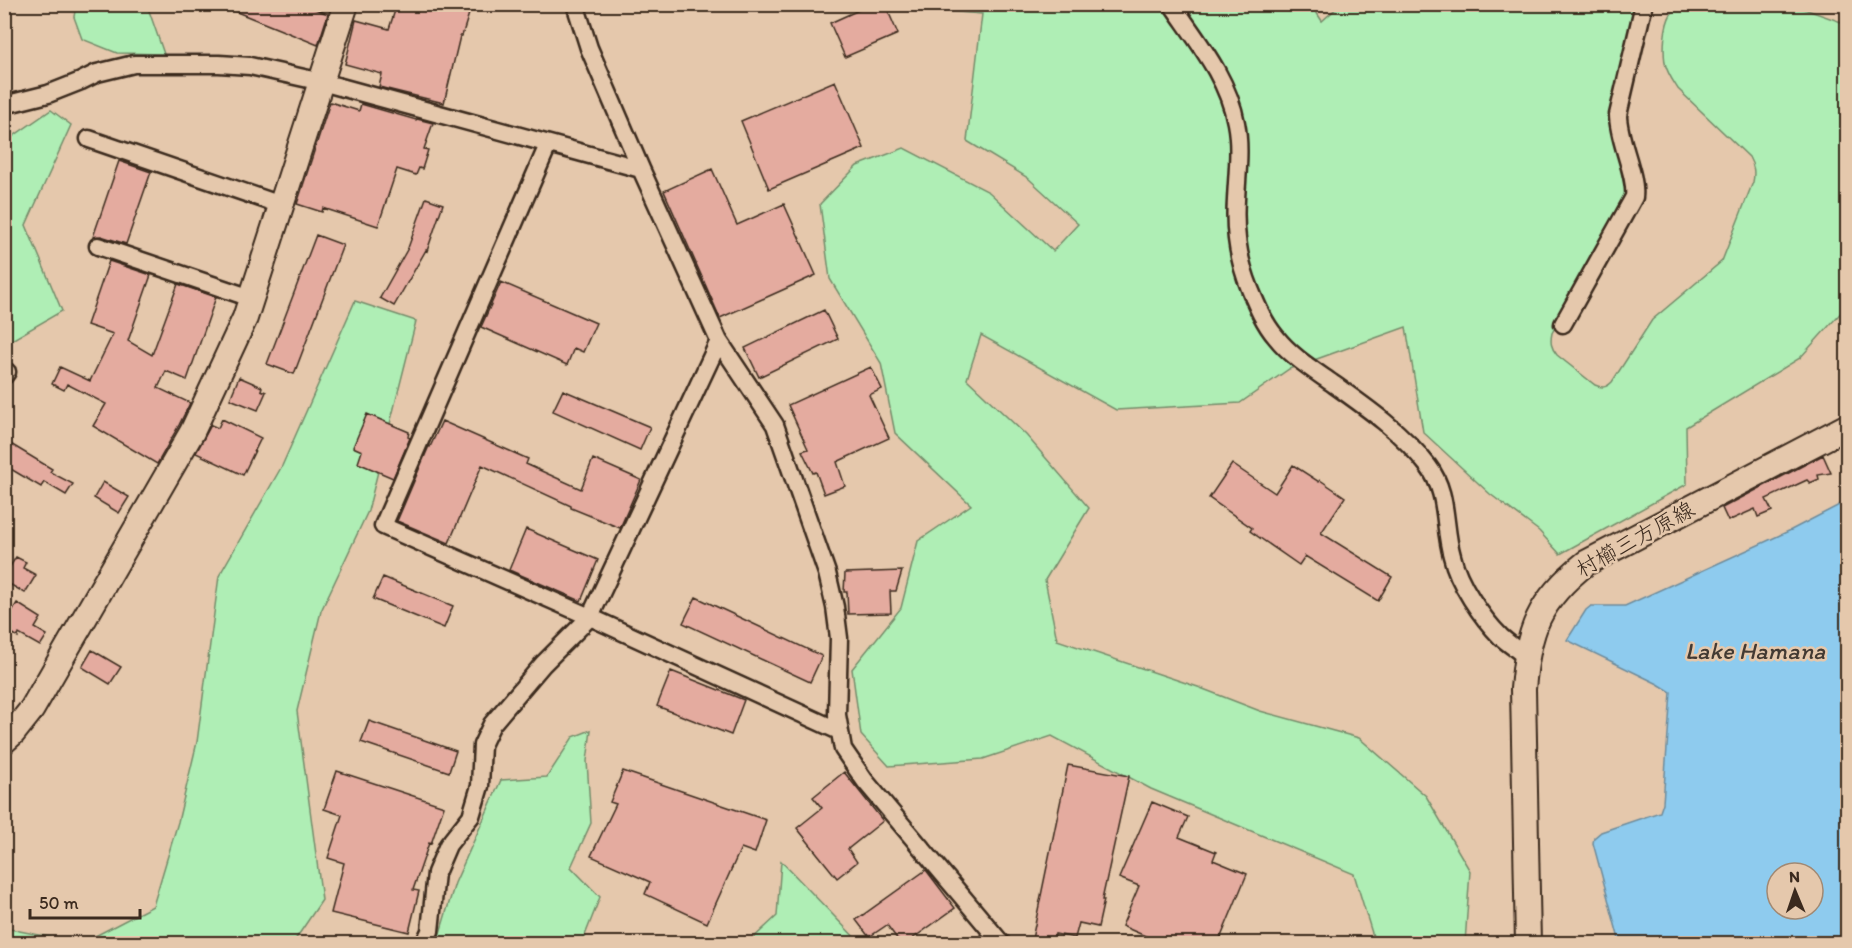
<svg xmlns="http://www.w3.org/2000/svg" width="1852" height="948" font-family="Itim,'Klee One',sans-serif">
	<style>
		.green { fill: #afeeb5; stroke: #758c6a; stroke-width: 1.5 }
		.water { fill: #8ecbee; stroke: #6d8b9b; stroke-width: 1.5; fill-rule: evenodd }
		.building { fill: #e4ab9f; stroke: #3b2a1e; stroke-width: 1.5 }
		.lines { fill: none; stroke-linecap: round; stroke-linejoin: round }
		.street-casing { stroke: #3b2a1e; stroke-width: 21 }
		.secondary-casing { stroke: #3b2a1e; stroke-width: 28 }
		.street { stroke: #e5c8ac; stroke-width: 16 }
		.secondary { stroke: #e5c8ac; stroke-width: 24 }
		.labels { text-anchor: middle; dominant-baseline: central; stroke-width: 5; stroke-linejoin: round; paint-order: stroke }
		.street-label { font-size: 22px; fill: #3b2a1e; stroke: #e5c8ac }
		.water-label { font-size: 24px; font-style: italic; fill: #433a33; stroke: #e5c8ac }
	</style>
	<rect width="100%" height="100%" fill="#e5c8ac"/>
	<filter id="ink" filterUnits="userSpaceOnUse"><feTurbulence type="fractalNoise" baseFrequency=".0167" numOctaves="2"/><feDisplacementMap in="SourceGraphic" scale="12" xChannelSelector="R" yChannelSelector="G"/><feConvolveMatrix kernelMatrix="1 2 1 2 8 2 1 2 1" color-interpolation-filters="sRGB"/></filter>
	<g filter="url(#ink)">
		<path class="green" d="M1311,4L1322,21L1340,5H1638L1613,107L1628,186L1626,200L1552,333C1550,342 1551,348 1557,355L1595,385C1602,388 1606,388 1612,382L1652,320L1722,261L1753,182C1755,172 1754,166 1749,157L1678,89C1673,81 1667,73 1665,63C1663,49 1664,26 1671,14C1674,10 1679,7 1682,5H1793L1847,24V306L1800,358L1686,427L1687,484L1560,554L1539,531L1490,494L1423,432L1406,327L1289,369L1240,403L1116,410L981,335L967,379L1026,435L1089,508L1045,580L1057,640L1198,687L1260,711L1359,738L1426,796L1470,871L1465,943H1375L1354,874L1151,789L1052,736L983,759L889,766L861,735L852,669L901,608L918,541L971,505L895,433L881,363L830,279L820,204L857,166L904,148L989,192L1053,251L1078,224L1028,178L967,141L982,14L898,7V5Z
			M76,5H147L164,54L117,53L82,39L74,17Z
			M51,110L71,125L26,225L62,311L5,344V142Z
			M355,301L416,321L368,511L321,611L297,711L322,900L293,943L80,944L153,906L178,822L197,742L219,576L282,466Z
			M591,730L587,761L591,823L571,867L600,897L582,943H437L455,883L501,780L547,777L573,737Z
			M781,861L860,943H748L777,916Z
			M5,928L78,943H5Z"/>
		<path class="water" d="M1847,501V943H1620L1593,843L1594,838L1601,832L1660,812L1663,803L1671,692L1658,684L1567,640L1586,610L1591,606H1625L1791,530ZM1777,873H1813V909H1777Z"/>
		<path class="building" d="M217,4H302L328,14L318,45Z
			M397,4H472L462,36H460L444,103L379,87L382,74L345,64L356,20L389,29Z
			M872,4H885L898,34L845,57L830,23Z
			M835,81L864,148L769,189L741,121Z
			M330,102L359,111L361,104L416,120L417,119L433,123L424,149L428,150L422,169L419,168L416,175L397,169L378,226L323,208L322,212L297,204Z
			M119,161L151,172L126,244L101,236L93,237Z
			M712,169L737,225L784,204L816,275L720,318L664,191Z
			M426,198L443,204L427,251L426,250L394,306L380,298L408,248Z
			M316,235L343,245L294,374L267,364Z
			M109,261L151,275L128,341L152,355L178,284L216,297L187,380L166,371L158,388L190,403L179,425L157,464L93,426L106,404L67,384L64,390L52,384L60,367L90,381L113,334L87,325Z
			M501,282L596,323L583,352L574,348L567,365L481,327Z
			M824,310L838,339L759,377L745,348Z
			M871,367L882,389L869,395L889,438L837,462L845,486L824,494L816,472L813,473L802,451L808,449L788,405Z
			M239,377L262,387L261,390L266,392L258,410L230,399Z
			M563,390L650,427L640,450L553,411Z
			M367,414L409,432L408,437L410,438L393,478L358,463L362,451L353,447Z
			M222,419L261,438L243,475L196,453L211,425L218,428Z
			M442,421L528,459L526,464L581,489L593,459L641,480L620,528L571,508V506L482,465L449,543L397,521L429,446L430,447Z
			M4,440L52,469L50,472L73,484L66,495L44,482L41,487L4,465Z
			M1823,455L1831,473L1818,475L1819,479L1810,483L1807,480L1766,499L1772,511L1758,517L1755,509L1728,521L1722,508Z
			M1232,464L1275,493L1293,465L1319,482L1320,480L1345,497L1321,533L1392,577L1378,601L1305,556L1299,565L1250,531L1252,528L1209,498Z
			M103,482L129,497L119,513L94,498Z
			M526,529L598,560L581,601L509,570Z
			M16,557L26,562L23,568L36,575L25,593L4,581V576Z
			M902,571L896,591H890L891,613L848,614L847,592H844L845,573Z
			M383,577L453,606L444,628L373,599Z
			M696,597L822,656L810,682L683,623Z
			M17,603L41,618L35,628L47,635L40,646L19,634L18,637L4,628V624Z
			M92,650L121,667L110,684L82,667Z
			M671,671L744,700L731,735L657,706Z
			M369,721L456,751L449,772L361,742Z
			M1068,765L1129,776L1102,900H1104L1098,927L1079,923L1075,938L1055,934L1053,944H1031Z
			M337,771L444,806L431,844L429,843L413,890L419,891L409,932L331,913L344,863L328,858L342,815L324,809Z
			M623,771L766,820L755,853L741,848L707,923L645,894L650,882L591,856L616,804L610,802Z
			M844,772L883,821L848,849L857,862L837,878L797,828L822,808L813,797Z
			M1152,802L1188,817L1179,837L1216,852L1213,860L1247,874L1218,944H1164L1122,926L1139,886L1119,878Z
			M926,870L955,908L905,944H901L887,925L869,937L856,920Z"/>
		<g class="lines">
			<g class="street-casing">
				<path id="street" d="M575,4L589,48L641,169L719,341L775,425L827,573L835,607L839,638L837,715L843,749L865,781L1002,944
					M1172,4C1197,41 1228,78 1236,123C1241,148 1237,175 1236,200C1234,230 1239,262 1250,289C1257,306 1264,323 1276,337C1291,356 1312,369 1332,383C1366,407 1402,432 1428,466C1449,493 1443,525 1452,556C1458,583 1482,618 1501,637C1509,644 1518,650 1526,657
					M4,105L48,94L81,81L97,73L134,64H219L250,66L322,82L641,169
					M89,139L281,205
					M548,145L383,526L590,617L839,731
					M98,246L251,298
					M1563,324L1634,197C1637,175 1618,140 1618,115L1644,4
					M4,376L7,372
					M424,944L430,931L436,873L448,845L471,816L480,786L482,745L492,724L543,664L590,617L719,341"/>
			</g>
			<g class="secondary-casing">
				<path id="secondary" d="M4,741L13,733L32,709L192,432L245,318L346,4
					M1528,944L1523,689C1528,630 1538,601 1586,563L1848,426"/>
			</g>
			<use href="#street" class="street"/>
			<use href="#secondary" class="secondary"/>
		</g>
	</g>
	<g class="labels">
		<g class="street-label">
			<text transform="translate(1635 539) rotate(-29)">村櫛三方原線</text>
		</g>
		<g class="water-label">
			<text x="1755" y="650">Lake Hamana</text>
		</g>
	</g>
	<rect width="1852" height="948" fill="none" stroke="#e5c8ac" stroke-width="24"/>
	<rect x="12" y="12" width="1828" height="924" fill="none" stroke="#3b2a1e" stroke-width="2" filter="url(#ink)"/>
	<g transform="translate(1795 891) rotate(358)"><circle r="28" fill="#e5c8ac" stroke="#a18973" stroke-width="1.5"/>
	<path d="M0-4.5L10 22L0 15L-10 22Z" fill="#3b2a1e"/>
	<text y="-9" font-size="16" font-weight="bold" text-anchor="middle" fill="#3b2a1e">N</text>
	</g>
	<path d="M30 909v9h110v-9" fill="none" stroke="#3b2a1e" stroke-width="3"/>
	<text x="39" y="909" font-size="18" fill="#3b2a1e" stroke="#e5c8ac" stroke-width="4.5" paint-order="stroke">50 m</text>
</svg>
